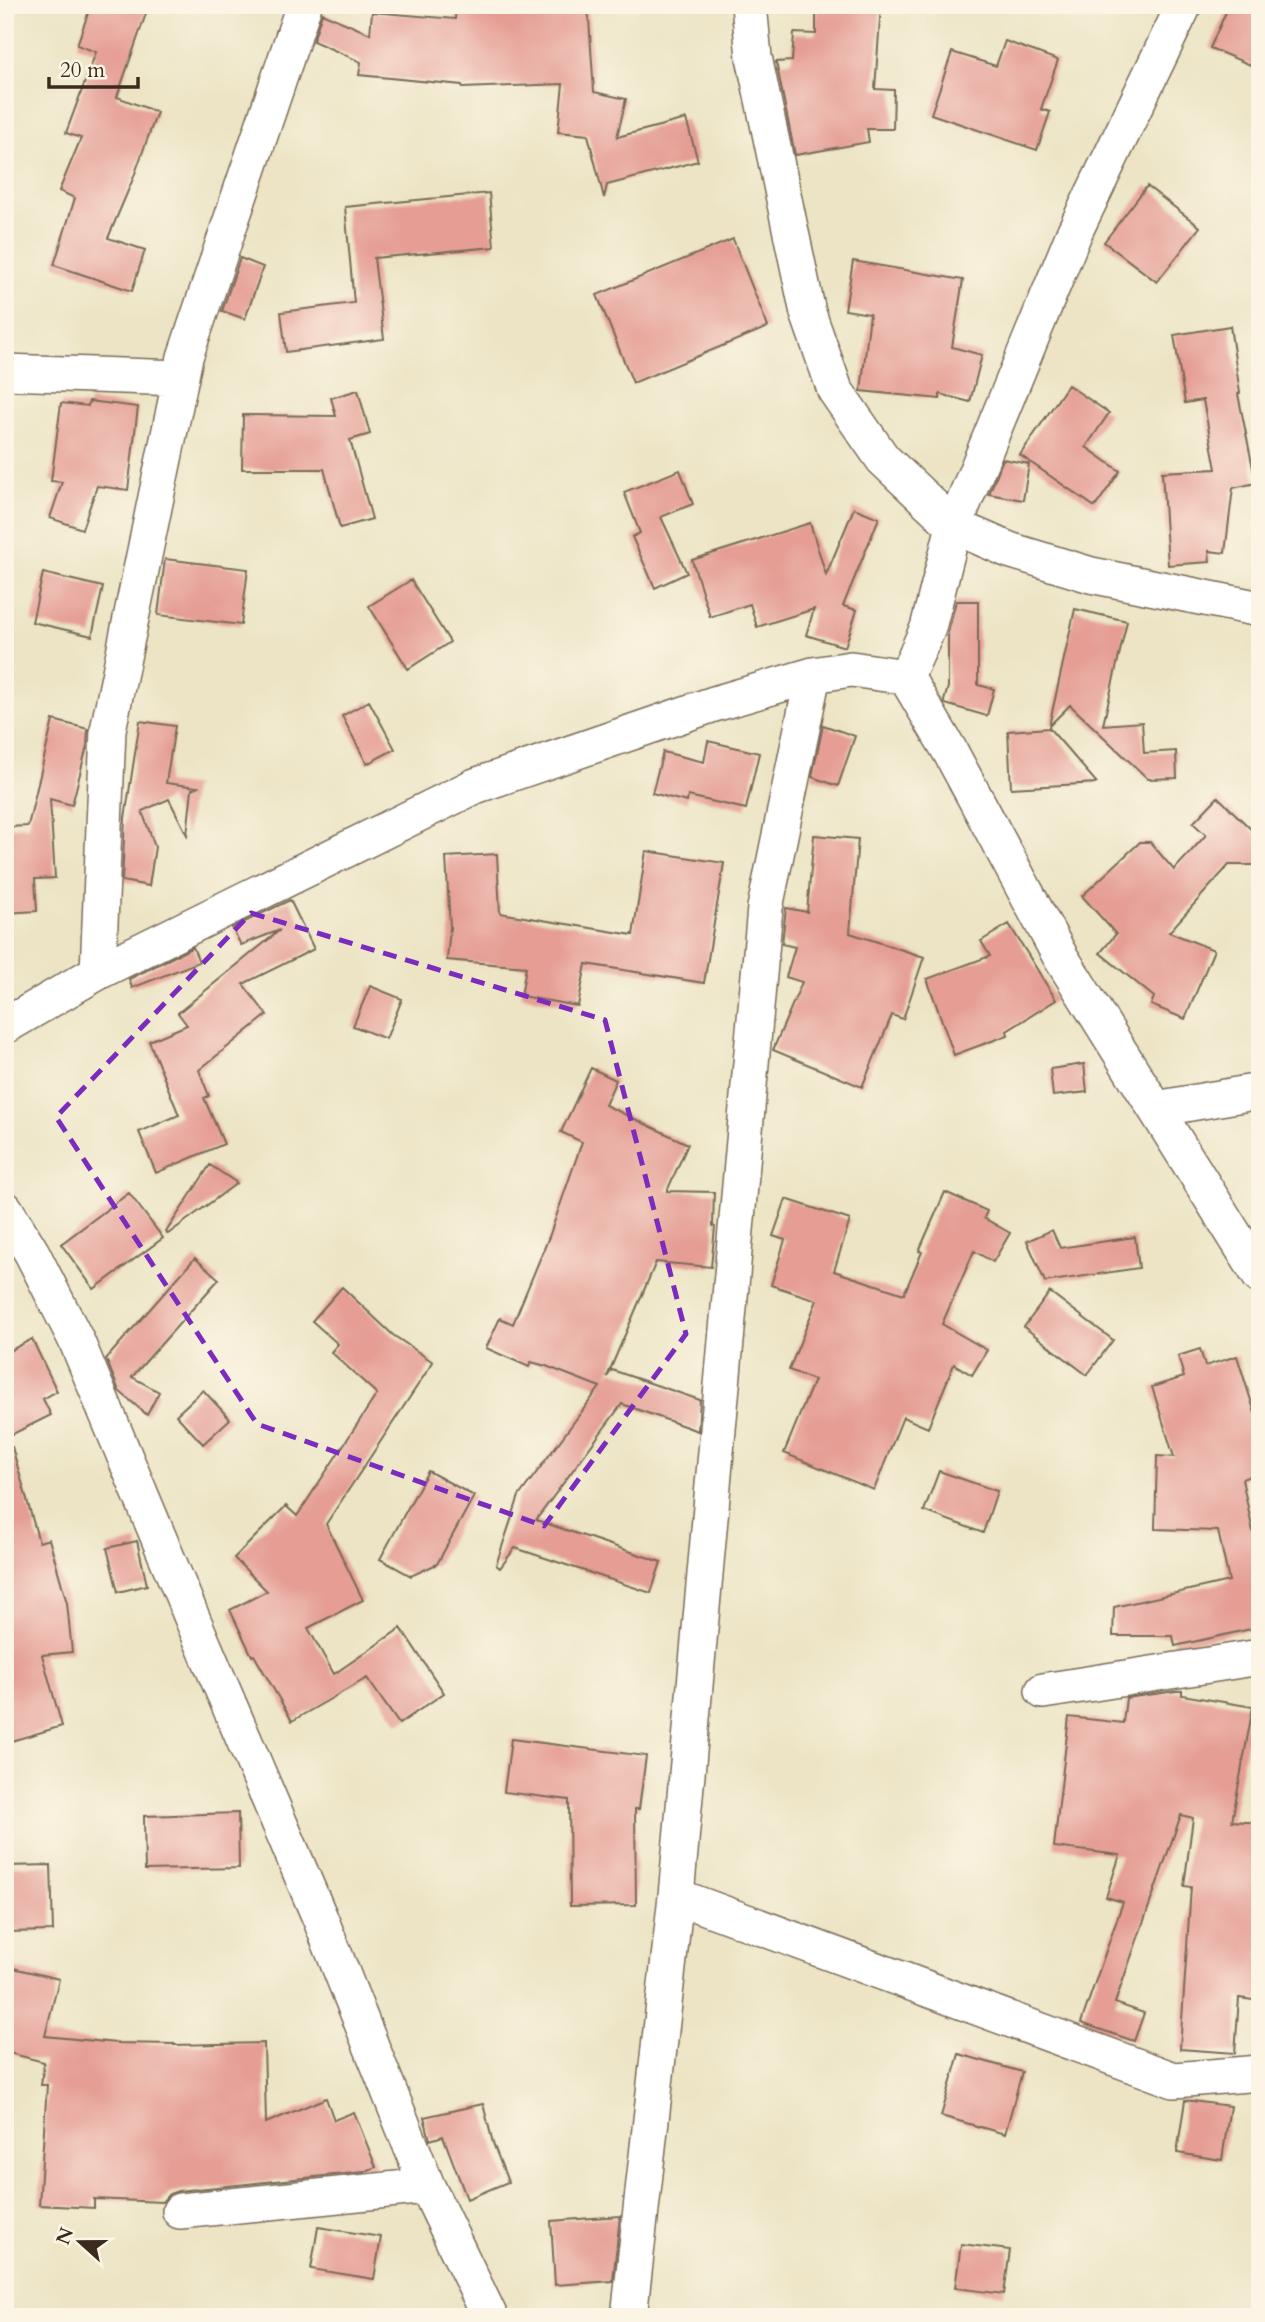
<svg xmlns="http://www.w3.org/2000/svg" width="1265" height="2322" font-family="Cardo,serif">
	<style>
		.building { fill: #e59d94 }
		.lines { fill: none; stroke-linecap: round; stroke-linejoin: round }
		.street-casing { stroke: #796b58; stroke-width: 38 }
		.street { stroke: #fff; stroke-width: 35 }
		.marked { fill: none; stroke: #7b2cbf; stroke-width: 5; stroke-dasharray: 14 9; stroke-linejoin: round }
	</style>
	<rect width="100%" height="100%" fill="#fcf5e5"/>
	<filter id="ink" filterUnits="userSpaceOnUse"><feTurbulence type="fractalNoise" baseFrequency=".0143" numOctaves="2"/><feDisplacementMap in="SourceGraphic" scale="14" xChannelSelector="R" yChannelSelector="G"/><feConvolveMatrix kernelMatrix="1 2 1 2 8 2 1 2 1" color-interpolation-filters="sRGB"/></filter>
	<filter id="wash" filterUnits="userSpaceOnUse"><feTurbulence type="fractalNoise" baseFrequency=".00686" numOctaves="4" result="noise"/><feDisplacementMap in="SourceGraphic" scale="28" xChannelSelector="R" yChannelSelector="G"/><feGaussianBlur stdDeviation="1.57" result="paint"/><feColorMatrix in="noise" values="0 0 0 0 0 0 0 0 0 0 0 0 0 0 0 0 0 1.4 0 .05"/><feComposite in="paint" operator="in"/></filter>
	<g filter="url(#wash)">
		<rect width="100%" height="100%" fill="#ece4c4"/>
		<g id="blocks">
			<path class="building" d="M91,5H149L117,97L157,112L133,179L108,238L145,250L132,291L54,265L75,198L59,191L81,138L66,133L96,52L77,45Z
				M456,5H588L594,92L626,99L617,137L686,119L698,161L607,185L604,198L588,135L558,132L563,84L463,88L462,85L359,75L361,62L313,41L322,13L370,34L372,12L455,19Z
				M816,5H881L875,89L894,90L893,129H867L869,142L795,155L776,62L792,61L794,33L816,34Z
				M1229,5H1250L1260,9V69L1210,48Z
				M1005,41L1058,60L1041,109L1050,112L1037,150L931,114L952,52L996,66Z
				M1147,186L1200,227L1157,282L1104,242Z
				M489,193L494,247L374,258L384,339L286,352L281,312L354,303L345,207Z
				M733,239L768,327L633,383L597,295Z
				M240,258L263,267L245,319L222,311Z
				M853,261L963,280L952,347L982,355L970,402L940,394V399L861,391L870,314L845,310Z
				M1230,326L1240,393L1238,394L1256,483L1233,488L1225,553L1209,551L1210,562L1168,565L1162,472L1216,469L1203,400L1185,403L1174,335Z
				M1068,385L1109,413L1086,447L1120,471L1095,507L1020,455Z
				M358,390L370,434L350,440L372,519L340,528L324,469H242L243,415L336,416L331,398Z
				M89,401L138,407L128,490L97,486L82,529L50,518L62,482L51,481L61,403L88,406Z
				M1003,459L1029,464L1023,500L989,494Z
				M680,470L693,504L661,517L687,573L655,588L632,537L640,533L624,492Z
				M854,508L879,518L843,606L857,610L845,647L806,635L814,609L757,627L750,604L710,617L692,560L810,523L826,575Z
				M165,559L248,569L241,625L158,615Z
				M43,573L103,587L92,636L32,622Z
				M411,580L450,642L408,669L369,606Z
				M956,601H978V685L994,689L987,716L945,704L944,701L948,687V632Z
				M1075,609L1127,621L1103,725L1142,722L1144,753L1176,751L1177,778L1148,779L1070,705L1049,726Z
				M369,701L395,749L367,764L342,716Z
				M53,720L88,729L87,746L72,805L50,799L55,878L35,879L37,911L5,913V827L28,826Z
				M140,721L175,726L166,783L197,787L192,789L187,835L169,799L142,811L155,847L149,886L122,881L125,818Z
				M823,725L855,736L838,786L812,777Z
				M1049,728L1097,783L1011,788L1008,731Z
				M708,741L759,753L746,809L688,796L687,802L652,793L663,752L704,762Z
				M1218,797L1260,838V865H1229L1169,932L1214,950L1185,1019L1151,1005L1154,997L1100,953L1116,934L1082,896L1140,842H1150L1174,870L1206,835L1193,823Z
				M814,835L858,839L850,933L924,957L903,1019L892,1015L862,1087L773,1050L802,982L786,977L795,947L782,944L786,908L807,912Z
				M646,851L724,863L704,983L586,964L578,1006L521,996L526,967L447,960L450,927L446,857L497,854L500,913L633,935Z
				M290,900L314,949L243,984L267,1015L199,1070L209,1096L204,1098L224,1144L156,1173L139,1132L179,1115L149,1041L187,1025L178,1013L280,930L241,945L232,928Z
				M1009,924L1056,1000L1007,1031L1008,1035L954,1055L927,979L990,956L981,941Z
				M193,947L199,962L132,988L129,979Z
				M370,986L402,999L386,1039L353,1026Z
				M1084,1064L1087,1092L1053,1096L1050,1069Z
				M591,1068L616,1080L605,1105L688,1144L667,1191L714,1192L713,1226L715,1227L711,1267L656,1262L607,1377L612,1370L700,1400L698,1431L622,1404L536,1520L661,1562L651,1593L515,1548L500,1568L496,1565L519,1496L600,1387L546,1366L531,1362L529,1367L486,1348L500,1318L513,1324L549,1237L582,1142L561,1132Z
				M210,1165L237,1183L168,1234L166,1232Z
				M945,1192L987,1211L984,1218L1010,1233L993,1262L974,1251L942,1324L987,1350L972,1375L954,1364L928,1428L903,1417L874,1490L784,1453L814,1380L789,1370L817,1300L771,1285L785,1240L773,1236L786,1199L850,1220L834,1271L904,1294L922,1252L919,1251Z
				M129,1193L163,1238L94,1289L61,1244Z
				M1052,1230L1060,1248L1135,1237L1139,1268L1045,1282L1027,1241Z
				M195,1258L219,1279L132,1377L159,1392L147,1415L119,1391L106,1359Z
				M342,1287L393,1335L433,1362L326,1524L363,1600L308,1628L334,1674L401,1628L444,1693L399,1724L367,1678L292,1721L254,1655L252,1656L230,1610L267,1591L234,1558L286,1506L297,1516L377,1394L331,1352L338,1344L312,1321Z
				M1050,1292L1113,1340L1087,1375L1024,1327Z
				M32,1339L57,1391L43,1399L51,1415L5,1438V1353Z
				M1200,1349L1205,1366L1237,1356L1260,1429V1472L1242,1479L1260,1565V1627L1175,1646L1173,1636H1113L1114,1607L1229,1581L1218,1531L1155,1529L1157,1456L1174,1457L1152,1387L1184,1377L1178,1356Z
				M203,1390L230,1419L203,1444L176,1415Z
				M12,1447L39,1542L49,1539L67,1603L72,1652L42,1655L62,1726L5,1743V1448Z
				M428,1471L474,1496L437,1564L411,1576L380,1559Z
				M939,1471L997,1491L983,1533L924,1511Z
				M137,1541L147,1585L118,1592L107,1548Z
				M1176,1691H1182V1695L1253,1707L1232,1821L1260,1823V2001L1239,1998L1235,2053L1180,2049L1191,1887L1184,1886L1193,1818L1181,1815L1115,2003L1144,2013L1134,2041L1081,2023L1123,1902L1106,1897L1120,1855L1054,1847L1069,1717L1123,1723L1126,1698Z
				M511,1739L646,1756L639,1809H635L636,1905L570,1906L569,1800L504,1792Z
				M238,1813L239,1868L145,1870L144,1816Z
				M51,1865L53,1931L5,1932V1866Z
				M5,1966L59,1979L45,2036L116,2043L174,2044V2045L264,2043L266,2123L326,2098L334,2120L354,2112L376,2167L364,2172L178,2191L169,2194L162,2202L94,2199V2208L39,2205L47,2085H41L44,2062L5,2052Z
				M959,2054L1022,2072L1005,2134L941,2116Z
				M1185,2100L1230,2106L1222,2160L1177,2153Z
				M483,2104L493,2143L508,2182L467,2199L443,2136L430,2140L424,2117Z
				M620,2216L613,2281L555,2285L551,2221Z
				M318,2227L381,2237L374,2279L311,2269Z
				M961,2244L1010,2250L1004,2294L955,2288Z"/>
		</g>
	</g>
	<g filter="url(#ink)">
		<use href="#blocks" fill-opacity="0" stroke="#796b58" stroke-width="2"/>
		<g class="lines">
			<g class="street-casing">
				<path id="street" d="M749,5L754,57L808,313L835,390L883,459L954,526L1009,550L1091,575L1260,609
					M1184,5L1075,231L954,526L928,628L906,677L951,753L1060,956L1260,1276
					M5,372L181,378
					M98,972L108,730L185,357L304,5
					M5,1026L98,972L475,786L714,704L813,675L851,669L906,677
					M1156,1109L1260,1091
					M5,1209L32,1253L77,1342L195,1625L320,1918L427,2186L490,2317
					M1043,1691L1260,1657
					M676,1896L1174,2080L1260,2073
					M180,2211L427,2186
					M629,2317L676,1896L765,908L813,675"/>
			</g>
			<use href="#street" class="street"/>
		</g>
	</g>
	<path class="marked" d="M251,913L605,1020L686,1334L544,1526L257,1424L56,1117Z"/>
	<rect width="1265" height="2322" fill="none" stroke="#fcf5e5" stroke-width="28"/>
	<g transform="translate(80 2242) rotate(291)" stroke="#fcf5e5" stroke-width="5" paint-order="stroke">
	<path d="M0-5L12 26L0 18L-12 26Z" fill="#3b2a1e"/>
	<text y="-10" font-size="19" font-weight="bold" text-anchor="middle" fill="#3b2a1e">N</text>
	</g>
	<path d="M49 77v10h89v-10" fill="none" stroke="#3b2a1e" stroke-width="3.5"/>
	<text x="60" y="77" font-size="21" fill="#3b2a1e" stroke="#fcf5e5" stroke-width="5" paint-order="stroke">20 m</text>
</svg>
